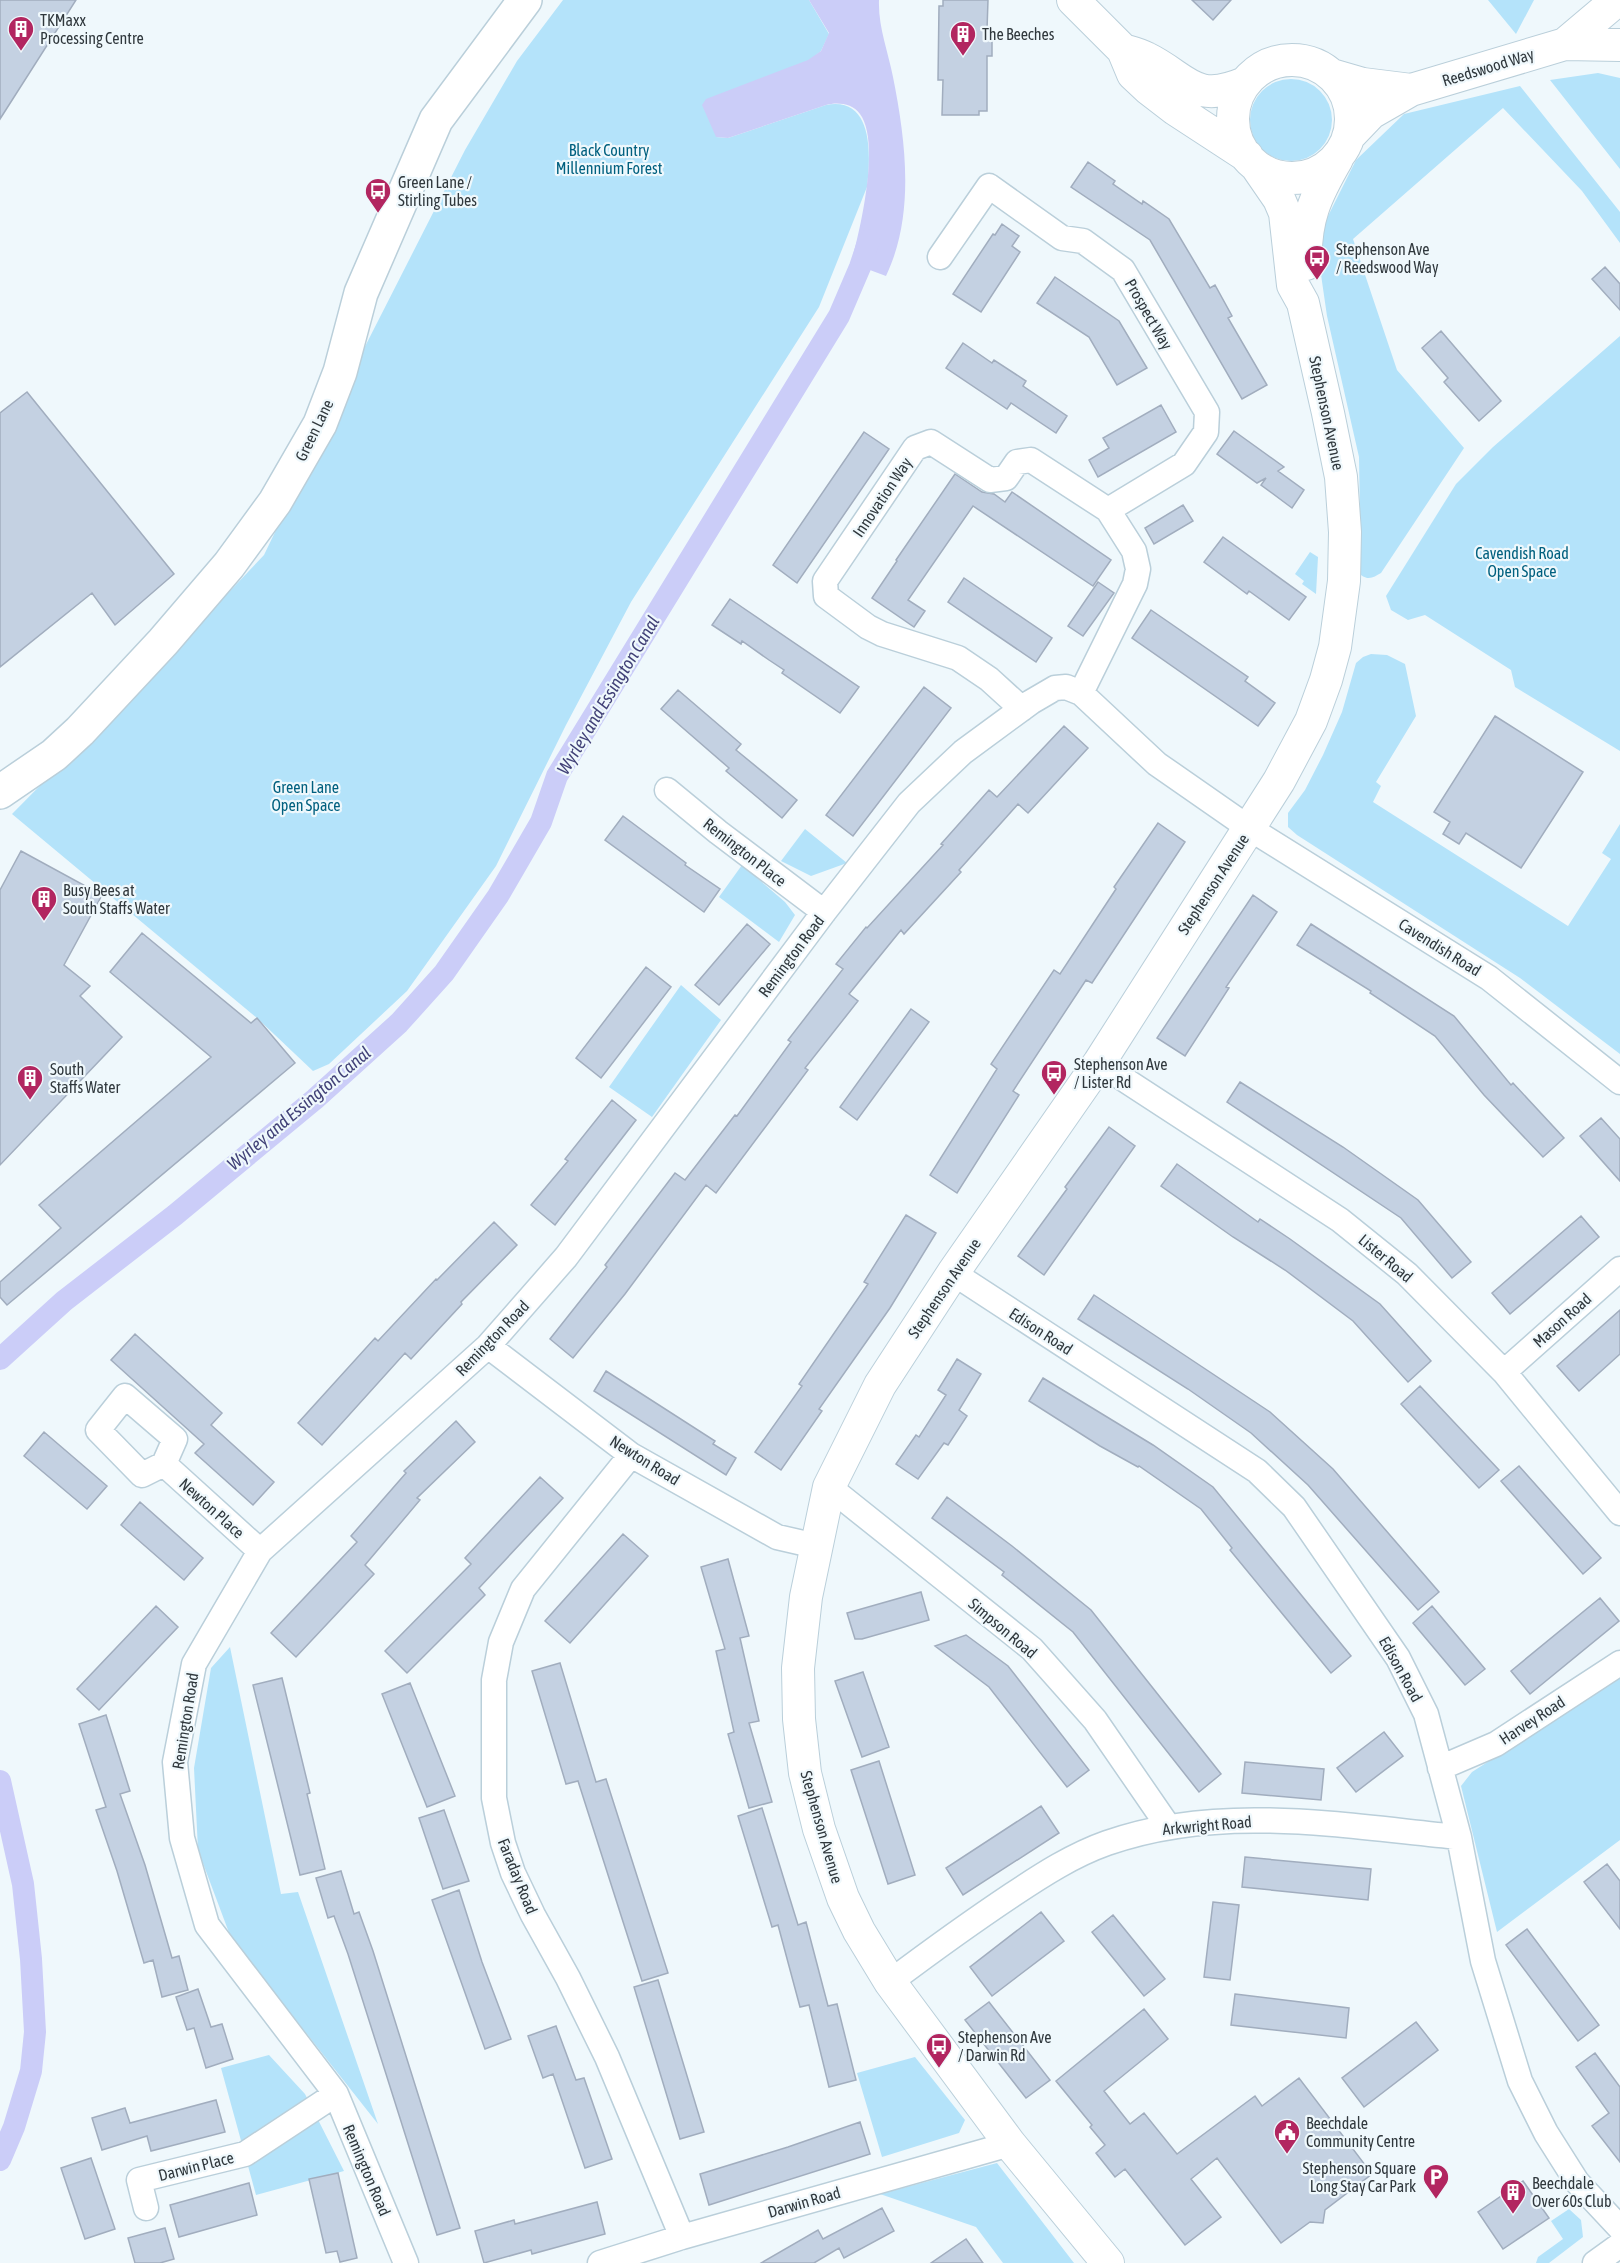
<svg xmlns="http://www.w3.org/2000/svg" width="1620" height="2263" font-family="'Asap Condensed',sans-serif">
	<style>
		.green { fill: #b4e3fa }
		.water { fill: #cbcdf8 }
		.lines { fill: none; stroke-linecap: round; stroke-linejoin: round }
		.canal { stroke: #cbcdf8; stroke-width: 22 }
		.building { fill: #c4d1e2; stroke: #a1adbe; stroke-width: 1.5 }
		.minor-casing { stroke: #bacfda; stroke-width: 27 }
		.tertiary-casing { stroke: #bacfda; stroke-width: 34 }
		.trunk-casing { stroke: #bacfda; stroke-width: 36 }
		.minor { stroke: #fff; stroke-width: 24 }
		.tertiary { stroke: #fff; stroke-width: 32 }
		.trunk { stroke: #fff; stroke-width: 33 }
		.labels { text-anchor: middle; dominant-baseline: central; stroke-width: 4.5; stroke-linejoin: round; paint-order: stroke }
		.poi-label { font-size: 16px; fill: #30383d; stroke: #eff8fc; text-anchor: start }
		.street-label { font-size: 16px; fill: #30383d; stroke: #eff8fc }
		.park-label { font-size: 16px; fill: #01607f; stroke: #eff8fc }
		.water-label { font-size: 18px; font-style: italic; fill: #424278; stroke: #eff8fc }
	</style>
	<rect width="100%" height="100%" fill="#eff8fc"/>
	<path class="green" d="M563,0H809L829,34L821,51L716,137L728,138L826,105C873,96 871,154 867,187L819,307L631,602L566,725L496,866L407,991L329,1064L313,1071L257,1018L12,814L177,647L264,555L350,376L465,150L517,61Z
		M1488,0H1534L1516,34Z
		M1598,73L1620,78V169L1550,80Z
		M1250 120a41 41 0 1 1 82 0a41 41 0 1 1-82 0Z
		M1520,86L1620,212V243L1582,191L1503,108L1353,239L1397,370L1464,448L1381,573C1374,577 1369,581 1361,575L1359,457L1327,316L1316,240L1356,160L1404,114Z
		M1620,336V751L1515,687L1511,670L1425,615L1408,620L1391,610L1386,596L1456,484L1493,447Z
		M1310,552L1318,557L1316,594L1302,584L1304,581L1295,574Z
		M1371,654L1387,655L1405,664L1416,716L1376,782L1381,786L1373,802L1568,926L1611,859L1602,853L1620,824V1054L1520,978L1297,835L1288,827V813L1305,790L1323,755L1342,712L1356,663L1363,657Z
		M805,829L847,863L811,876L781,861Z
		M742,865L785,902L795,915L779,942L719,897Z
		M681,985L721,1020L652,1117L609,1087Z
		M230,1647L281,1894L298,1892L378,2124L231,1938L198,1850L194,1768L211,1668Z
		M1620,1677V1840L1497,1932L1461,1786L1472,1772Z
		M269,2055L305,2094L344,2171L256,2195L221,2068Z
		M915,2057L965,2120L959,2133L882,2157L857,2073Z
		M997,2163L1074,2263H1003L976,2227L880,2194Z
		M1569,2209L1581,2220L1583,2237L1549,2263H1536L1538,2257L1563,2239L1551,2221Z"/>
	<path class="water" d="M809,0H879C878,27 888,51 893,77C906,142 915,215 886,276L851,263C860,231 881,142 860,114C852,103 837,102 826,105L728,138L716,137L702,105L706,99L808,60L821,51L829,33Z"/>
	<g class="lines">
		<path class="canal" d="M0,1359L64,1301L175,1215L315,1099L399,1023L444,973L498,896L541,822L557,776L839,316L860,267L869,240
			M0,1781L23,1884L31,1959L35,2032L31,2071L14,2127L0,2160"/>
	</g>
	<path class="building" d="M0,0H76L0,119Z
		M943,0H988L987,30H992V56H987V111H979V115H942L943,80H938L939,6H943Z
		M1192,0H1231L1213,20Z
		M1088,162L1115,181L1113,184L1142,204L1143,201L1169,219L1210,288L1215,285L1232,316L1228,318L1267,385L1242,399L1150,240L1071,187Z
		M1002,224L1019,236L1012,246L1020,252L981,312L953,294L993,234L995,235Z
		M1605,267L1620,284V310L1592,279Z
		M1055,277L1119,321L1147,368L1117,385L1089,337L1037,303Z
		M1441,331L1501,401L1479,421L1444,382L1448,378L1422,348Z
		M963,343L992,363L994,360L1026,381L1023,386L1067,416L1056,433L1011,403L1007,409L946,368Z
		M27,392L174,574L115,625L92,593L0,667V413Z
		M1161,405L1176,432L1098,477L1089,460L1109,448L1103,438Z
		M1234,431L1284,467L1278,471L1304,490L1292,508L1261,485L1266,478L1257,483L1217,454Z
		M864,432L889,449L797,583L773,565Z
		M955,474L982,492L994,494L1005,502L1012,492L1111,560L1093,586L973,506L908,600L925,611L914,627L872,598L897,561L896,560Z
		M1183,505L1193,521L1154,544L1145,528Z
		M1223,537L1306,597L1289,620L1249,591L1247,594L1204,562Z
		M964,578L1052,638L1036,662L948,602Z
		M1098,582L1114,593L1083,636L1068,626Z
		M730,599L859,687L840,713L782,673L784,670L769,660L742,641L741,644L712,625Z
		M1151,610L1248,677L1245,681L1275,703L1258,726L1132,638Z
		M924,687L951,708L853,836L826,815Z
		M678,690L741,744L736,750L797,800L782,818L726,771L729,768L661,709Z
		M1495,716L1583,772L1521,868L1466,833L1459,844L1443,834L1450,822L1434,812Z
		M1064,726L1088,748L1028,813L1018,804L959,870L961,872L904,934L901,930L849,994L858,1001L805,1068L808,1070L716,1193L706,1185L625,1294L573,1358L550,1339L607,1267L605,1265L675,1173L685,1180L735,1115L737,1116L791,1042L788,1040L843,969L836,964L866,927L867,928L943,845L941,844L989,790L997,797Z
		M623,816L686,863L685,865L720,889L704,912L605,840Z
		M1158,823L1185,842L1092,983L1086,980L1013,1091L1019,1095L957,1193L930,1175L997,1069L991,1064L1054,970L1060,974L1116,889L1114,887Z
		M21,851L102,895L64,965L90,986L80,996L122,1037L0,1165V890Z
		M1253,895L1277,912L1226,987L1229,988L1185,1056L1157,1038Z
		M747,924L770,944L719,1005L695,985Z
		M1311,924L1454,1016L1511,1085L1513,1083L1564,1138L1543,1157L1484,1095L1435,1036L1370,993L1371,991L1297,945Z
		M142,933L251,1023L257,1018L295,1063L7,1305L0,1297V1282L61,1228L39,1205L211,1057L110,972Z
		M646,967L671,987L601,1078L576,1058Z
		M911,1009L929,1022L857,1120L840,1107Z
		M1240,1082L1343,1147L1418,1200L1471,1262L1452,1278L1401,1218L1227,1102Z
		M612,1100L636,1120L555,1225L531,1205L568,1161L565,1159Z
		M1601,1118L1620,1139V1181L1580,1136Z
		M1109,1127L1135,1146L1044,1275L1018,1256L1067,1189L1065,1187Z
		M1177,1164L1258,1222L1260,1219L1290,1239L1380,1304L1431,1361L1408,1382L1353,1321L1285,1270L1233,1237L1161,1186Z
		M906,1215L936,1233L890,1308L819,1409L822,1411L781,1470L755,1452L802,1386L799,1384L868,1284L864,1282Z
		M1581,1216L1599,1237L1510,1314L1492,1293Z
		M494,1222L517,1245L461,1302L462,1304L411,1359L405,1353L322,1445L298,1423L375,1338L378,1341L436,1279L437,1280Z
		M1094,1295L1270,1412L1333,1469L1439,1592L1418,1610L1308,1485L1251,1433L1188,1389L1078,1319Z
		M1620,1310V1354L1579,1391L1557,1366Z
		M135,1334L222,1413L211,1425L274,1482L253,1505L195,1453L204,1444L111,1360Z
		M957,1359L981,1374L959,1410L967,1416L948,1445L944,1443L918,1479L896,1464L916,1435L919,1437L946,1395L938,1390Z
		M606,1371L715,1441L713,1444L736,1458L726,1475L594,1391Z
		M1043,1378L1153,1445L1213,1487L1351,1656L1331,1673L1230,1550L1232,1548L1201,1509L1139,1466L1138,1467L1100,1446L1029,1401Z
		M1420,1386L1499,1470L1479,1488L1401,1404Z
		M456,1421L475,1442L417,1498L420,1500L365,1565L374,1574L296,1657L271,1633L357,1542L351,1536L406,1473L404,1471Z
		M44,1432L107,1486L87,1509L24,1456Z
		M1519,1466L1601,1558L1583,1574L1501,1481Z
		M540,1477L563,1498L479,1588L485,1595L407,1673L385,1651L471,1564L465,1558Z
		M947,1497L1012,1546L1091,1610L1221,1774L1199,1792L1073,1632L1002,1575L1004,1572L932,1518Z
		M140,1502L203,1558L184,1580L121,1525Z
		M623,1534L648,1556L570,1643L545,1621Z
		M728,1559L749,1636L740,1638L759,1721L749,1723L772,1802L749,1808L728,1734L734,1732L716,1651L725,1649L701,1567Z
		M921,1592L929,1620L862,1639H855L847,1613Z
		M1600,1598L1619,1621L1530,1694L1511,1671Z
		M156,1606L178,1627L99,1710L77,1689Z
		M1432,1606L1485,1669L1465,1685L1413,1623Z
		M966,1635L1008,1666L1089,1770L1067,1787L989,1687L935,1646Z
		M560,1663L596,1782L606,1779L668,1973L642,1981L578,1781L566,1784L532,1671Z
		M863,1672L889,1747L862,1757L835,1681Z
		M282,1678L310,1793L307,1794L325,1869L300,1875L253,1685Z
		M410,1683L455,1796L427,1807L382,1694Z
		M106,1715L130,1791L120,1794L145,1865L172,1958L179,1956L188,1990L162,1997L153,1960L144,1963L117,1871L96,1810L106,1807L79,1724Z
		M1384,1732L1403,1756L1356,1792L1337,1768Z
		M879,1761L915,1875L888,1884L851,1770Z
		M1245,1762L1324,1769L1321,1800L1242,1793Z
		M1041,1806L1059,1833L963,1895L946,1868Z
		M762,1808L798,1925L806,1922L828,2006L837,2004L856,2080L829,2087L809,2005L800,2007L778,1925L772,1927L738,1816Z
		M444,1810L469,1881L443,1889L419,1818Z
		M1245,1857L1371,1869L1368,1900L1242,1887Z
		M1607,1864L1620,1881V1929L1584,1882Z
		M341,1871L354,1914L359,1912L373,1951L460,2228L437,2235L348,1954L334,1916L328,1918L316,1878Z
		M459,1890L482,1962L511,2039L485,2049L432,1900Z
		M1213,1902L1239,1905L1230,1980L1204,1977Z
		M1041,1912L1064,1941L992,1996L970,1967Z
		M1113,1915L1165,1979L1144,1996L1092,1932Z
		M1527,1929L1599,2025L1578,2041L1506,1945Z
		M658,1980L704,2132L680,2139L634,1987Z
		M198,1989L211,2027L222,2024L233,2059L206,2068L194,2028L187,2030L176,1997Z
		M1235,1994L1349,2008L1346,2038L1231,2025Z
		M989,2002L1050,2080L1026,2098L965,2020Z
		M1144,2009L1168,2039L1104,2091L1130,2124L1144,2113L1177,2154L1255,2096L1262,2106L1299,2078L1372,2174L1325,2210L1323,2223L1310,2222L1281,2243L1217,2158L1191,2179L1221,2217L1185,2245L1125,2169L1115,2177L1096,2153L1105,2145L1090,2127L1092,2125L1056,2081Z
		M1416,2022L1438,2050L1364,2107L1342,2078Z
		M556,2026L576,2080L584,2078L612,2159L585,2168L553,2074L543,2078L528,2036Z
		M1595,2053L1620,2087V2162L1592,2126L1609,2113L1576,2067Z
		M216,2100L225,2132L151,2151L147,2136L102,2150L92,2118L125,2108L130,2123Z
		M860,2122L870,2154L709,2205L700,2174L788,2147Z
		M91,2158L115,2229L85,2239L61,2168Z
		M338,2173L357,2258L340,2262L337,2251L326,2253L309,2179Z
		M1523,2181L1549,2218L1503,2249L1478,2212Z
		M249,2183L257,2215L179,2237L170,2205Z
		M597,2202L605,2234L532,2254L531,2250L484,2263L475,2231L514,2220L515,2224Z
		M882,2208L894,2231L844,2258L839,2248L814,2263H761L818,2230L823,2239Z
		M165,2228L174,2259L160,2263H135L128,2238Z
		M966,2239L983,2263H931Z"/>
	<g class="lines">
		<g class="minor-casing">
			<path id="minor" d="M940,257L989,186L1062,238L1083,241L1123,270L1207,412L1206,432L1184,464L1108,510
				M1022,709L989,679L958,658L882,634L868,627L826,596L825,581L915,448L931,442L990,480L1006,478L1017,462L1031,460L1108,510L1134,551L1138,569L1135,584L1081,693
				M667,790L718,832L824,912
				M1099,1063L1340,1220L1407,1274L1504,1372L1620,1513
				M953,1273L1257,1471L1294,1507L1398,1658L1426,1714L1459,1837L1483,1961L1520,2081L1546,2133L1577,2182L1620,2228
				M488,1346L631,1455L777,1537L816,1546
				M1504,1372L1620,1269
				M631,1455L523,1589L501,1642L494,1680V1798L503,1843L513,1873L533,1915L568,1978L607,2057L682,2237
				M164,1464L175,1439L125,1396L98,1430L142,1475L164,1464L260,1551
				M829,1487L1032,1649L1095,1720L1168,1826
				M1440,1768L1496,1744L1620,1663
				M890,1982C930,1952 970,1923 1012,1895C1042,1875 1073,1855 1107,1843C1220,1803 1343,1826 1459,1837
				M146,2208L139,2180L245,2154L336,2094
				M406,2263L336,2094L207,1925L182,1838L175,1762L194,1664L260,1551L488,1346L566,1257L824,912L909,803L963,752L1031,702L1055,688L1066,687L1081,693L1157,764L1249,828L1489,978L1620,1082
				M600,2263L682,2237L1010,2144
				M1595,2263L1620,2245"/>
		</g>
		<g class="tertiary-casing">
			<path id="tertiary" d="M1073,0L1123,50L1133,74L1149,89L1175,109L1247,156
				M1565,44L1610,6L1612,0
				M1123,50C1130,52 1139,54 1146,58C1187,78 1193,105 1245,83
				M1233 119a59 59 0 1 1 118 0a59 59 0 1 1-118 0Z
				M1332,75L1363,84L1411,90
				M1348,137L1371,113L1411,90L1565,44L1620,45
				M1306,264C1304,220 1316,195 1337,159
				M1108,2263L1010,2144L890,1982L859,1931L843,1898L819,1829L805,1773L799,1719L798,1668L806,1597L829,1487L880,1385L953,1273L1099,1063L1279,781L1311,721L1326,680L1335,647L1344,581L1345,532L1341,477L1328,413L1303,303L1293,285L1285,213L1279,199L1257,167"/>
		</g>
		<g class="trunk-casing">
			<path id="trunk" d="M0,792L54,755L80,731L163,642L229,565L275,502L320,424L340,372L361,293L436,120L525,0"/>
		</g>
		<use href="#minor" class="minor"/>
		<use href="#tertiary" class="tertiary"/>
		<use href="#trunk" class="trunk"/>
	</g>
	<defs>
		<g id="building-pin" transform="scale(1.35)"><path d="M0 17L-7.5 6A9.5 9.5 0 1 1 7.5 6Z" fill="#b22660" stroke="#eff8fc"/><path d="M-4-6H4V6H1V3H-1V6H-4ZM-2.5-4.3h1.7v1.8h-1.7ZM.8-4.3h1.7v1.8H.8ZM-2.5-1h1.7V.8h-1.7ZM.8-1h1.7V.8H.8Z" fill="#fff"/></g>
		<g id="bus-pin" transform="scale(1.35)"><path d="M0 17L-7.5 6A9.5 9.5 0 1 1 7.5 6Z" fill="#b22660" stroke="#eff8fc"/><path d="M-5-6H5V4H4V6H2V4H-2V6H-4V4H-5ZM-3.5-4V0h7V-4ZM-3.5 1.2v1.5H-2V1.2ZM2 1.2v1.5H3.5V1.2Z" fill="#fff"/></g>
		<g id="civic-pin" transform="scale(1.35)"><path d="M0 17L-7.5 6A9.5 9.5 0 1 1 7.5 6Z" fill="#b22660" stroke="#eff8fc"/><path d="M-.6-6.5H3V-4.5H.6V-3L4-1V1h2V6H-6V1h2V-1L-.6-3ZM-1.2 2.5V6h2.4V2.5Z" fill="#fff"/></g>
		<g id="parking-pin" transform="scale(1.35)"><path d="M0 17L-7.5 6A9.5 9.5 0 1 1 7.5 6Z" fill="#b22660" stroke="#eff8fc"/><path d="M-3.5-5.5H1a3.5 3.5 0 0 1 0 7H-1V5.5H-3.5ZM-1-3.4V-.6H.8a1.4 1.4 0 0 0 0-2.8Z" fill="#fff"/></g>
	</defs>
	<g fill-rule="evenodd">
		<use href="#building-pin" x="21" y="29"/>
		<use href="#building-pin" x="963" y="34"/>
		<use href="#bus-pin" x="378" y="191"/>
		<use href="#bus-pin" x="1317" y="258"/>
		<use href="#building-pin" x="44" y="899"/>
		<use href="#bus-pin" x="1054" y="1073"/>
		<use href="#building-pin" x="30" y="1078"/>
		<use href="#bus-pin" x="939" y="2046"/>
		<use href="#civic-pin" x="1287" y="2132"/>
		<use href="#parking-pin" x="1436" y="2177"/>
		<use href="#building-pin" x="1513" y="2192"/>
	</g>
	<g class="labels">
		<g class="poi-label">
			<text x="40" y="20">TKMaxx<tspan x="40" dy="18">Processing Centre</tspan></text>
			<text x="982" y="34">The Beeches</text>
			<text x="398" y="182">Green Lane /<tspan x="398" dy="18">Stirling Tubes</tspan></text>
			<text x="1336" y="249">Stephenson Ave<tspan x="1336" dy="18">/ Reedswood Way</tspan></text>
			<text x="63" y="890">Busy Bees at<tspan x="63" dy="18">South Staffs Water</tspan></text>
			<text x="1074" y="1064">Stephenson Ave<tspan x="1074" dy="18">/ Lister Rd</tspan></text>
			<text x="50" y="1069">South<tspan x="50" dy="18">Staffs Water</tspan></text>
			<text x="958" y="2037">Stephenson Ave<tspan x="958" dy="18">/ Darwin Rd</tspan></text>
			<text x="1306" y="2123">Beechdale<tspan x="1306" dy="18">Community Centre</tspan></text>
			<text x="1416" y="2168" text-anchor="end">Stephenson Square<tspan x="1416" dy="18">Long Stay Car Park</tspan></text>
			<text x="1532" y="2183">Beechdale<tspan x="1532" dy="18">Over 60s Club</tspan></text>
		</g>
		<g class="street-label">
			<text transform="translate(1488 67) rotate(-17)">Reedswood Way</text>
			<text transform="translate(1149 314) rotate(60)">Prospect Way</text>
			<text transform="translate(1327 413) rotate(78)">Stephenson Avenue</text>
			<text transform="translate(314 430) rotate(-64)">Green Lane</text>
			<text transform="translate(882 497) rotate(-56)">Innovation Way</text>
			<text transform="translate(745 852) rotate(38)">Remington Place</text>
			<text transform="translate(1213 884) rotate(-57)">Stephenson Avenue</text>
			<text transform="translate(1440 947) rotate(32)">Cavendish Road</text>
			<text transform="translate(791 956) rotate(-53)">Remington Road</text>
			<text transform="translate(1386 1258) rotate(40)">Lister Road</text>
			<text transform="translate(944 1288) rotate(-56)">Stephenson Avenue</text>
			<text transform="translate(1562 1320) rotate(-42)">Mason Road</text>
			<text transform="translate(1041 1331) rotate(33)">Edison Road</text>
			<text transform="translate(492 1338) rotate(-46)">Remington Road</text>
			<text transform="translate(645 1460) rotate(32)">Newton Road</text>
			<text transform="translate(212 1508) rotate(42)">Newton Place</text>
			<text transform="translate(1003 1628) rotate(40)">Simpson Road</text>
			<text transform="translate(1401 1669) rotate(61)">Edison Road</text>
			<text transform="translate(1532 1720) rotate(-33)">Harvey Road</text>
			<text transform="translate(185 1721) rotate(-81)">Remington Road</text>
			<text transform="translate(1207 1825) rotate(-5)">Arkwright Road</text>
			<text transform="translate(822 1827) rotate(74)">Stephenson Avenue</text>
			<text transform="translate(518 1876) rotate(68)">Faraday Road</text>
			<text transform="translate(196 2166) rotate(-14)">Darwin Place</text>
			<text transform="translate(367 2170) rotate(67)">Remington Road</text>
			<text transform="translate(804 2202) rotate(-16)">Darwin Road</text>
		</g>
		<g class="park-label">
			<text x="609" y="150">Black Country<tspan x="609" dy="18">Millennium Forest</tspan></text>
			<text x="1522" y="553">Cavendish Road<tspan x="1522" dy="18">Open Space</tspan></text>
			<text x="306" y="787">Green Lane<tspan x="306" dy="18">Open Space</tspan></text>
		</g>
		<g class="water-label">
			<text transform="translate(608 695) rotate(-59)">Wyrley and Essington Canal</text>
			<text transform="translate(299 1108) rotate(-40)">Wyrley and Essington Canal</text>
		</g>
	</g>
</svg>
